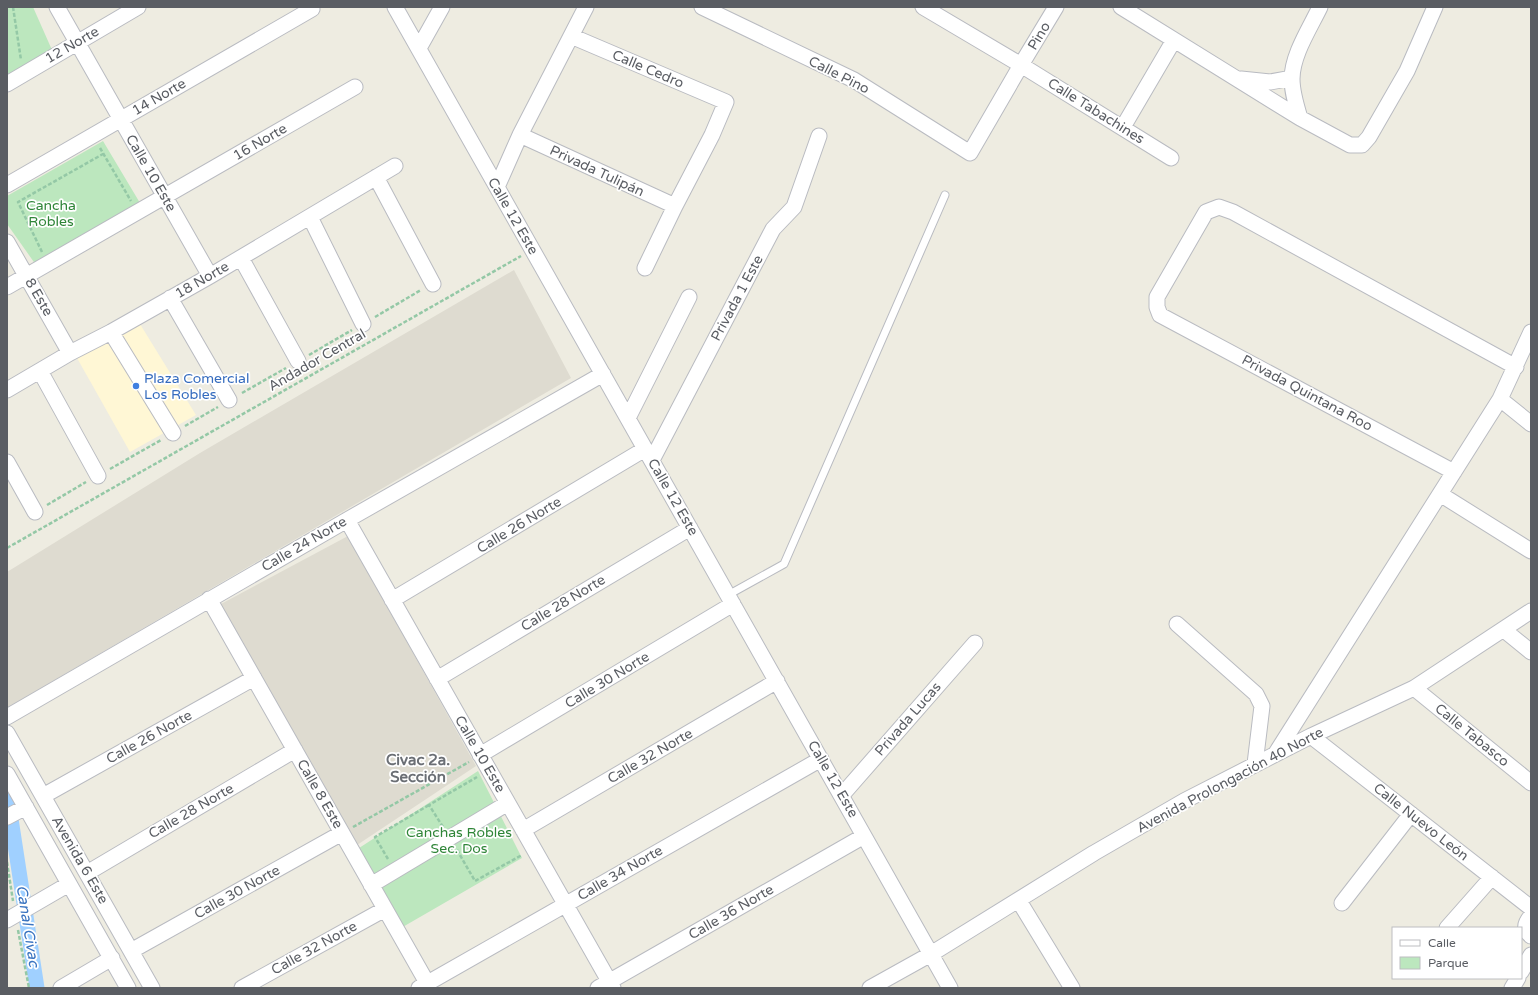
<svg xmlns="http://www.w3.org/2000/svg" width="1538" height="995" font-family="'Varela Round',sans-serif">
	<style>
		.commercial { fill: #fff7d5 }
		.education { fill: #dedbd0 }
		.green { fill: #bce7be }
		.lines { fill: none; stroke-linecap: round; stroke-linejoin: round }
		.canal { stroke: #a0d0ff; stroke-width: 15 }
		.service-casing { stroke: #b9bbc1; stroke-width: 9 }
		.minor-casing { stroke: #b9bbc1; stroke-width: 17 }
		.path { stroke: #94c8a6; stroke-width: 2.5; stroke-dasharray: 4 2; stroke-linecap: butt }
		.service { stroke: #fff; stroke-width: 7 }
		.minor { stroke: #fff; stroke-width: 15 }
		.shop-dot { fill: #3f7fe0; stroke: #fff; stroke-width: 1.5 }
		.labels { text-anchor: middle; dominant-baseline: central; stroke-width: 3.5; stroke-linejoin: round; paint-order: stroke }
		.street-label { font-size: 14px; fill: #5a5d63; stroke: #fff }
		.park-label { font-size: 14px; fill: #2f8538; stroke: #fff }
		.shop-label { font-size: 14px; fill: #366cbe; stroke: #fff; text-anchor: start }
		.neighbourhood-label { font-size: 15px; font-weight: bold; fill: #6b6f75; stroke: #fff }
		.water-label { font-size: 15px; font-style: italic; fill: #3a74c0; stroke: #fff }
	</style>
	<rect width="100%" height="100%" fill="#eeece1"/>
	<path class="commercial" d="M140,324L196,415L130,452L77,358Z"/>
	<path class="education" d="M514,270L571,378L7,708V572L200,453Z
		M348,536L476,766L354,847L221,604Z"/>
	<path class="green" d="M7,7H33L52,50L7,79Z
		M103,141L140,203L36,265L7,224V196Z
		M478,771L522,858L401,928L356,850Z"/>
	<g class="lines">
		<path class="canal" d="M7,793L37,988"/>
		<g class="service-casing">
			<path id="service" d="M728,595L784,564L945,195"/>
		</g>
		<g class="minor-casing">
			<path id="minor" d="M57,7L210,276
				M395,7L950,988
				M702,7L854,80L970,153L1021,65L1056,7
				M923,7L1021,65L1171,158
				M1121,7L1300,118
				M1320,7C1310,28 1292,55 1292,79C1292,92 1296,105 1300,118L1350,145H1362L1369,137L1407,71L1435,7
				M571,36L726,102L712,135L675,206L645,268
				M419,48L442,7
				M1241,79L1270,82L1292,78
				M7,84L138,7
				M1123,127L1174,40
				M520,135L675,206
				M376,177L433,284
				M7,185L312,9
				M497,187L520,135L586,7
				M310,217L363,324
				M7,242L70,353
				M241,258L298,361
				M7,287L355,87
				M170,298L229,400
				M111,332L173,433
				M40,371L98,476
				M7,390L70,353L111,332L210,276L395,166
				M1500,399L1531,424
				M628,418L689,297
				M652,460L773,229L794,207L819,136
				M7,462L35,512
				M1454,472L1160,315L1157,307V297L1206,212L1219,207L1233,212L1516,367
				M1440,494L1531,551
				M347,520L613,988
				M209,599L430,988
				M392,600L645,449
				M1177,624L1256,694L1262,706L1255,764
				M1504,630L1531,652
				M437,679L690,528
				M1414,688L1531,783
				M7,717L347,520L603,374
				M7,733L152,988
				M1311,736L1531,908
				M1276,753L1500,399L1531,332
				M480,755L733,604
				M7,774L128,988
				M842,795L975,643
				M43,796L254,678
				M7,817L26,807
				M523,830L777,681
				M87,873L295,750
				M371,885L508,803
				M1019,901L1072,988
				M1342,903L1411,814
				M1531,916C1525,923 1523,929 1531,936
				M7,920L69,884
				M1447,928L1492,877
				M131,951L342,833
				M1521,972L1531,955
				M61,988L112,958
				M242,988L385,909
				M419,988L821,759
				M598,988L864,836
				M870,988L931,954L1094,853L1184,801L1311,736L1414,688L1531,611
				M1512,988L1518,978"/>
		</g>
		<path class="path" d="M13,7L21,60
			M100,148L131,201
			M42,252L18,202L103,154
			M375,317L421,290
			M309,355L352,330
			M242,393L286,368
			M185,426L218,407
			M110,469L161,440
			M47,505L86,482
			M7,548L521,256
			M353,827L469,762
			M443,827L429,805L477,777
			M457,850L475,881L522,855
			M388,859L375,837L429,805
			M7,862L13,901
			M18,930L29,988"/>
		<use href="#service" class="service"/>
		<use href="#minor" class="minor"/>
	</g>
	<circle class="shop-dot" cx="136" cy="386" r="4"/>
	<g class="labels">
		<g class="street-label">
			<text transform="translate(1039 36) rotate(-59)">Pino</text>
			<text transform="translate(72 45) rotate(-30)">12 Norte</text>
			<text transform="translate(648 69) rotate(23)">Calle Cedro</text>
			<text transform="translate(839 75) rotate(27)">Calle Pino</text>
			<text transform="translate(159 97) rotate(-30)">14 Norte</text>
			<text transform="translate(1096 111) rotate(32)">Calle Tabachines</text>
			<text transform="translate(260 142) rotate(-30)">16 Norte</text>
			<text transform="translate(597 171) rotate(25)">Privada Tulipán</text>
			<text transform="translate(151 173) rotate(60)">Calle 10 Este</text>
			<text transform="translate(513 216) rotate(60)">Calle 12 Este</text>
			<text transform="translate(202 280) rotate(-30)">18 Norte</text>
			<text transform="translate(39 297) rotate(60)">8 Este</text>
			<text transform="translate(737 298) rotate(-62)">Privada 1 Este</text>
			<text transform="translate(317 360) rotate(-30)">Andador Central</text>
			<text transform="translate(1307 393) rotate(28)">Privada Quintana Roo</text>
			<text transform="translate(673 497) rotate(60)">Calle 12 Este</text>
			<text transform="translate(519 525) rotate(-31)">Calle 26 Norte</text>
			<text transform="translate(304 544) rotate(-30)">Calle 24 Norte</text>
			<text transform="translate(563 603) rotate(-31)">Calle 28 Norte</text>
			<text transform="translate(607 680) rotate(-31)">Calle 30 Norte</text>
			<text transform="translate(908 719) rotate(-49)">Privada Lucas</text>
			<text transform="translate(1472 735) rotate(39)">Calle Tabasco</text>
			<text transform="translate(149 737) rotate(-29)">Calle 26 Norte</text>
			<text transform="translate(480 754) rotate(60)">Calle 10 Este</text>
			<text transform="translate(650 756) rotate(-30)">Calle 32 Norte</text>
			<text transform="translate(833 779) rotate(60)">Calle 12 Este</text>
			<text transform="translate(1230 780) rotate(-28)">Avenida Prolongación 40 Norte</text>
			<text transform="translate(320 794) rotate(60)">Calle 8 Este</text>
			<text transform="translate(191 811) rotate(-30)">Calle 28 Norte</text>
			<text transform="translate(1421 822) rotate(38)">Calle Nuevo León</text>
			<text transform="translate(80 860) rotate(60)">Avenida 6 Este</text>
			<text transform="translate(620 873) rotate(-30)">Calle 34 Norte</text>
			<text transform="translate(237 892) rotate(-29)">Calle 30 Norte</text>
			<text transform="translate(731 912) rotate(-30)">Calle 36 Norte</text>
			<text transform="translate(314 948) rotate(-29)">Calle 32 Norte</text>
		</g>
		<g class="park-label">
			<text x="51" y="205">Cancha<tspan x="51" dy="16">Robles</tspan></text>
			<text x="459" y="832">Canchas Robles<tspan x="459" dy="16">Sec. Dos</tspan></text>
		</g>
		<g class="shop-label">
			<text x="144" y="378">Plaza Comercial<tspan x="144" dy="16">Los Robles</tspan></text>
		</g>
		<g class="neighbourhood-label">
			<text x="418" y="760">Civac 2a.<tspan x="418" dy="17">Sección</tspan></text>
		</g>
		<g class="water-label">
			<text transform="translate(28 926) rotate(81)">Canal Civac</text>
		</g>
	</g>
	<rect width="1538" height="995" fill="none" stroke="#5a5d63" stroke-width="16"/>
	<rect x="1392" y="927" width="130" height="52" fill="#ffffff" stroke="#bdbec1"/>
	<rect x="1400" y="940" width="20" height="6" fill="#ffffff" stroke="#bdbec1"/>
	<text x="1428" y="947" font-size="12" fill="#5a5d63">Calle</text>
	<rect x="1400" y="957" width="20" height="12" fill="#bce7be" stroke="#bdbec1"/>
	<text x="1428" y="967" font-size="12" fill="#5a5d63">Parque</text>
</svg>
